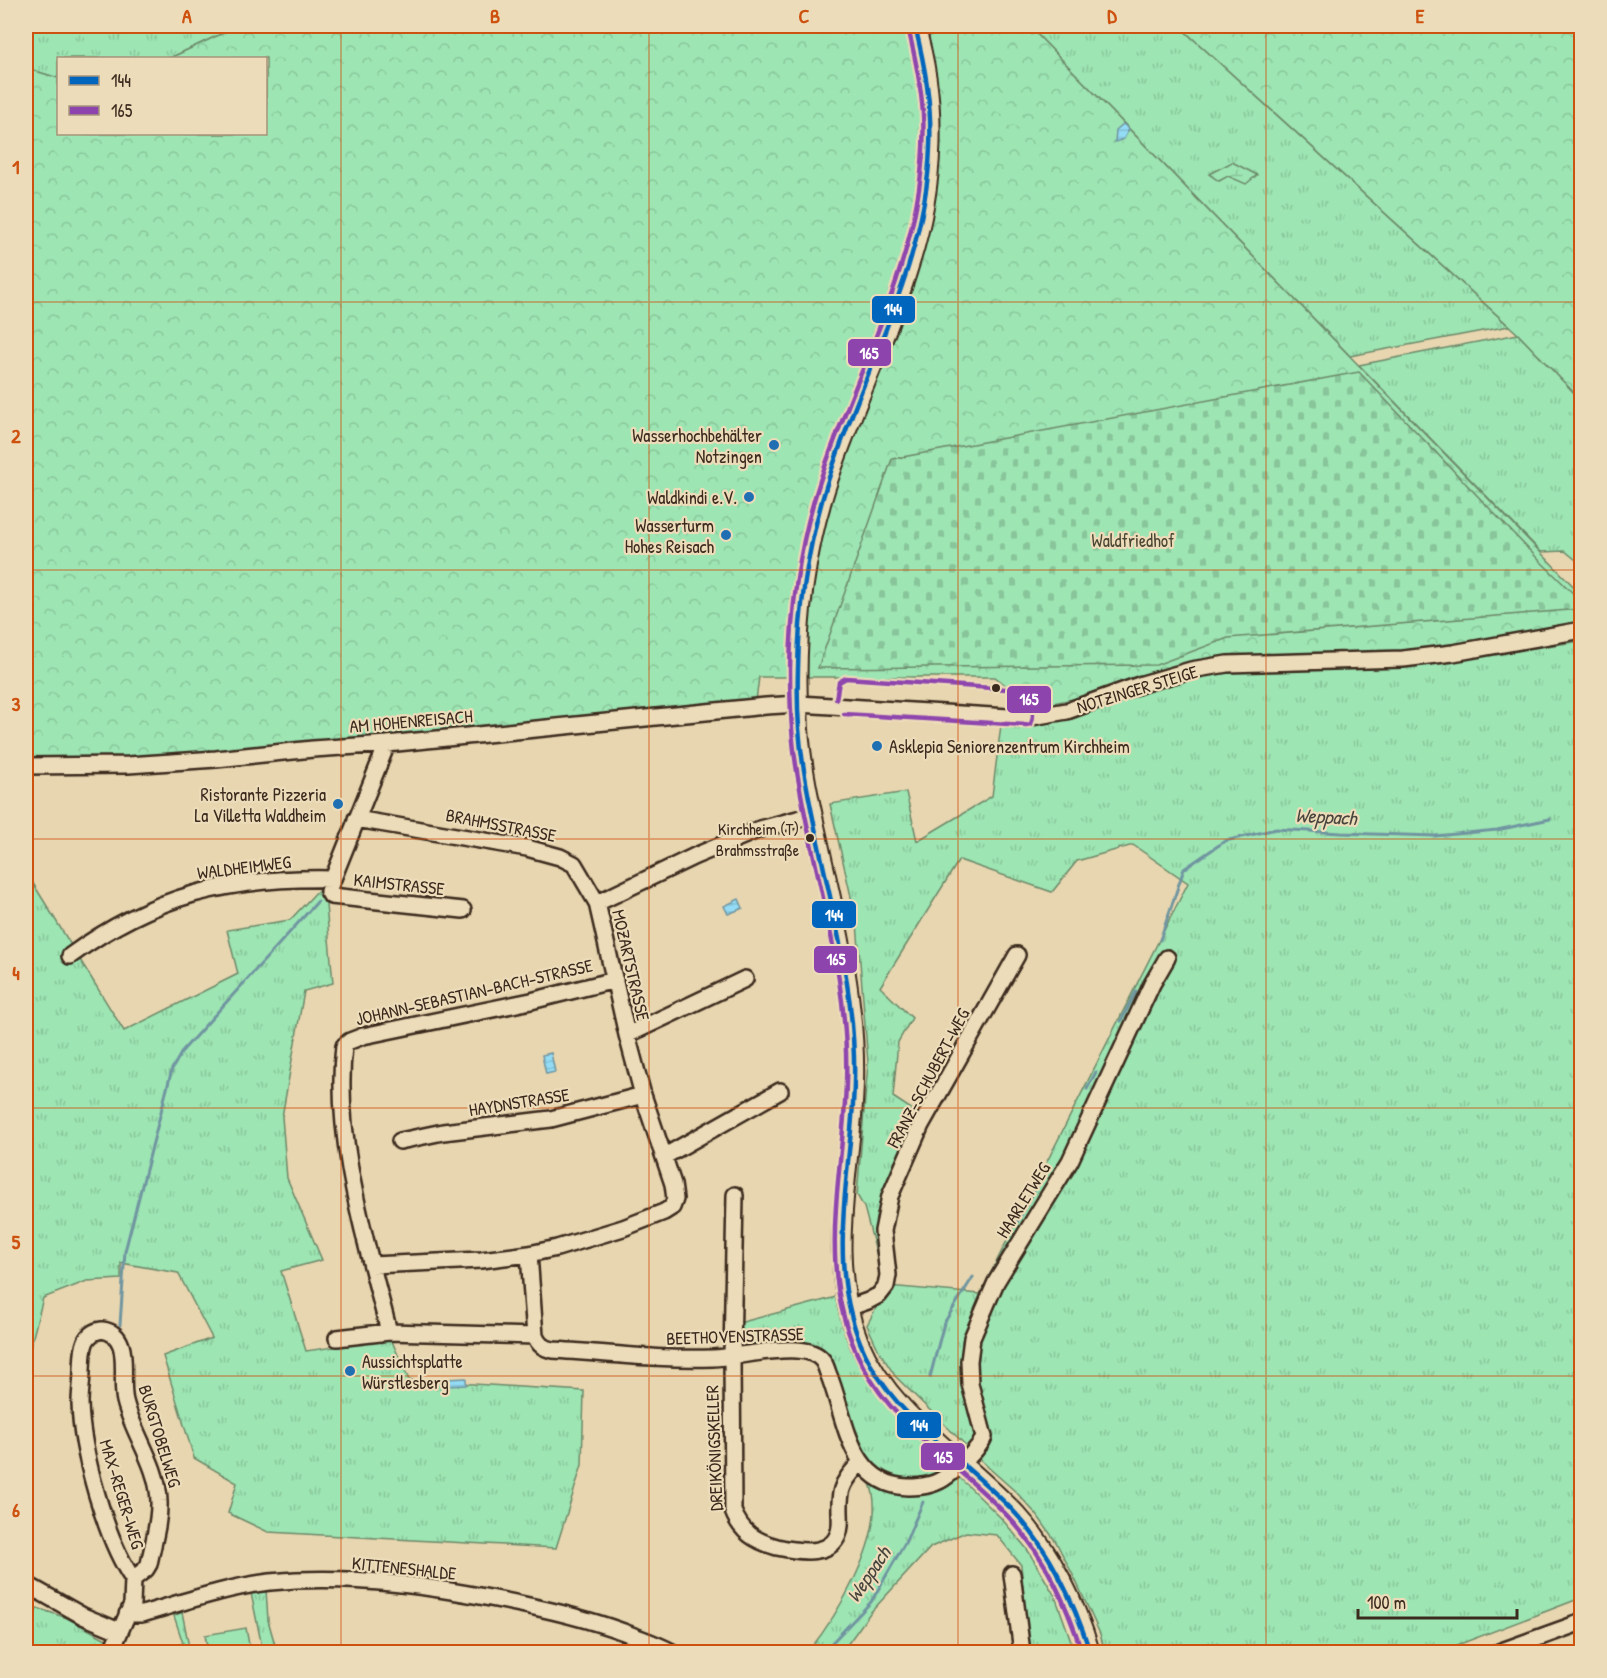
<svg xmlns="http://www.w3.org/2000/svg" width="1607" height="1678" font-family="'Patrick Hand',sans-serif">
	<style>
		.grass { fill: url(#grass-tufts); stroke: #6c8868; stroke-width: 1.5 }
		.forest { fill: url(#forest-crowns); stroke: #6c8868; stroke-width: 1.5 }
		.wetland { fill: url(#wetland-marsh); stroke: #6c8868; stroke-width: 1.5 }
		.cemetery { fill: url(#cemetery-stones); stroke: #6c8868; stroke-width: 1.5 }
		.pitch { fill: #9de5b3; stroke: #6c8868; stroke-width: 1.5 }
		.water { fill: url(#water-rules); stroke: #7095a0; stroke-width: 1.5 }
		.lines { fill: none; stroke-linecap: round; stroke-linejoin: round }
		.stream { stroke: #7095a0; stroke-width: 3 }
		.minor-casing { stroke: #3b2a1e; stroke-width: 20 }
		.major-casing { stroke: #3b2a1e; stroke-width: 22 }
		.minor { stroke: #eddcb9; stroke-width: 15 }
		.major { stroke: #eddcb9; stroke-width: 18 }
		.bus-1-casing { stroke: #eddcb9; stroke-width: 9 }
		.bus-2-casing { stroke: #eddcb9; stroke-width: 9 }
		.bus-1 { stroke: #0065bd; stroke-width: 4.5 }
		.bus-2 { stroke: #8e44ad; stroke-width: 4.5 }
		.grid { fill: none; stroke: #ce520f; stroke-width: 1.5; stroke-opacity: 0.55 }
		.poi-dot { fill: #1f6fb2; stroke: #eddcb9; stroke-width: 2 }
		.bus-dot { fill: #3b2a1e; stroke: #eddcb9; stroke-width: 2 }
		.labels { text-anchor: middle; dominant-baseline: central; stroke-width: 4.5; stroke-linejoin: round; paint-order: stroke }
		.bus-label { font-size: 16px; fill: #3b2a1e; stroke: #eddcb9; text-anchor: end }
		.poi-label { font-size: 18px; fill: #3b2a1e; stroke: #eddcb9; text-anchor: end }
		.park-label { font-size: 18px; fill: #4a4634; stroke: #eddcb9 }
		.street-label { font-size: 18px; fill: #3b2a1e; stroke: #eddcb9 }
		.water-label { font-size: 20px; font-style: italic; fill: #48453e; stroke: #eddcb9 }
		.line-badge { stroke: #eddcb9; stroke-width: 2 }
		.badge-label { font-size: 16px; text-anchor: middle; font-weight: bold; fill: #fff }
		.neatline { fill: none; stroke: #ce520f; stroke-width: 2 }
		.grid-label { font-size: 20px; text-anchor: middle; font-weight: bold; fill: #ce520f }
	</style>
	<defs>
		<pattern id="grass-tufts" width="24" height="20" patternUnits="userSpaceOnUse" patternTransform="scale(1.5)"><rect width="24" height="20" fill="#9de5b3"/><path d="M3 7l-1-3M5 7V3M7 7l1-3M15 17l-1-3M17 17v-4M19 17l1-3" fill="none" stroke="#88c59a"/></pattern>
		<pattern id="forest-crowns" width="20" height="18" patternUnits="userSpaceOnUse" patternTransform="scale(1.5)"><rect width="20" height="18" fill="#9de5b3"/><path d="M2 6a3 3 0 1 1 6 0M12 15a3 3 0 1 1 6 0" fill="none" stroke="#88c59a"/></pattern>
		<pattern id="wetland-marsh" width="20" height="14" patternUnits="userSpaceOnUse" patternTransform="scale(1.5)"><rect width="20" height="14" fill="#9de5b3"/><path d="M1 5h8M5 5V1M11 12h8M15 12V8" fill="none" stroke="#88c59a"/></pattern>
		<pattern id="cemetery-stones" width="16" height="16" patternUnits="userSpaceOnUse" patternTransform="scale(1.5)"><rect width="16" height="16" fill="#9de5b3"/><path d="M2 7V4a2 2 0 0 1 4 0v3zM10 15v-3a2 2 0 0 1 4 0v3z" fill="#88c59a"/></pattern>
		<pattern id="water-rules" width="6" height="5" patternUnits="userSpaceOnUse" patternTransform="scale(1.5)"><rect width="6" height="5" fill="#94dcf6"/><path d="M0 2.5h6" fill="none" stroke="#80bdd2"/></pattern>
	</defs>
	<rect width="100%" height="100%" fill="#e8d6b0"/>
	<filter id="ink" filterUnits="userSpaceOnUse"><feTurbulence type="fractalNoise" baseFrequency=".0167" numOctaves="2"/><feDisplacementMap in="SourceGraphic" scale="12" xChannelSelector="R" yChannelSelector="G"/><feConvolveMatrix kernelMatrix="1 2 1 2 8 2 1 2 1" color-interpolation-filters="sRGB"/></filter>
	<g filter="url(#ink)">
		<path class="grass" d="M26,26H238L170,58H58V78L26,68Z
			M1029,26H1179L1509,326L1350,356Z
			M1518,334L1581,400V564L1565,551L1541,552L1359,365Z
			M1581,641V1598L1439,1652H1105L1100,1634L1076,1581L1056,1542L1037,1515L1016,1492L989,1468L895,1376L879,1351L867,1325L888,1286L980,1294L1188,883L1133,845L1077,861L1052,892L959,860L880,987L912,1018L898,1042L893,1097L919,1114C897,1161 876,1208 878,1260L864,1207L857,1195L868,1063L857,923L830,804L906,792L917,841L992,796L1001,725L1040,724L1206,670L1441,662Z
			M26,872L124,1031L238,974L227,930L290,920L322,886L326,905L333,983L304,991L282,1117L287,1178L322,1260L281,1271L306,1351L391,1339L409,1380L584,1391L582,1465L556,1548L268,1532L228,1513L237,1483L194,1458L163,1356L212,1338L178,1273L121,1263V1279L87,1281L43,1298L26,1364Z
			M840,1296L878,1390L907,1426L1001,1518L1027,1549L1055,1596L1075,1652H1029L1021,1565L997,1535L966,1532L931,1547L870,1613L842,1652H808C837,1616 882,1542 873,1494C870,1477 859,1460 853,1443C843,1414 835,1384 826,1355L727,1353L739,1323Z
			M266,1590L268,1620L277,1652H263L251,1593Z
			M37,1608L67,1618L108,1640L93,1648L90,1652H36L26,1648V1619L33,1622Z
			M182,1612L190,1652H162L183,1643L174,1616Z"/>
		<path class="forest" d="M238,26H907L914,44L949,26H1029L1581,594V624L1422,651L1199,662L1073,699L1034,707L995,677H759L756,701L219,759L26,761V68L58,78V134H266V58H170Z
			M1179,26H1581V400L1518,334Z"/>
		<path class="wetland" d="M1232,162L1257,175L1246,184L1228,176L1219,181L1209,174Z"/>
		<path class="cemetery" d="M1359,372L1537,558L1581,601V609L1228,638L1156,665L818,668L892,459Z"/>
		<path class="pitch" d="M246,1628L250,1650L231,1652H208L205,1635Z"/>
		<path class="water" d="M1123,124L1129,129L1124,139L1115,142L1116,130Z
			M739,899L743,908L728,914L724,906Z
			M551,1053L555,1072L546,1074L542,1055Z
			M466,1378V1385L448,1386L447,1379Z"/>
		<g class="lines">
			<path class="stream" d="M1160,940L1184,869L1225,841L1276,829L1341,833L1435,836L1497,830L1550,819
				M1121,1021L1136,991
				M1087,1089L1096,1072
				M1016,1224L1038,1184
				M120,1325L125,1251L172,1069L183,1050L318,901
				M930,1377L944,1323L973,1277
				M823,1652L871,1602L906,1541L923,1502"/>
			<g class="minor-casing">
				<path id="minor" d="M387,744L328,891L331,896L463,910
					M26,766L128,765L216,759L313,749L387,744L766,706L799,704L1026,718L1067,711L1142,684L1191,670L1227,664L1403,659L1453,653L1582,630
					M356,819L527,848L560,857L574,864L597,903L695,856L760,829L813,815
					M70,956C153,895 230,877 332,879
					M627,1035L745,979
					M400,1141L443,1132L551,1119L643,1095
					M665,1156L780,1091
					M735,1195L732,1356L733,1511C741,1532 755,1541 777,1547C800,1552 837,1558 840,1526C841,1514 838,1502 842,1489C845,1479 853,1471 860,1463
					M529,1254L535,1336C539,1345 543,1348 553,1350C606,1353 659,1360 713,1358C739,1357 790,1344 812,1353C823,1357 825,1364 828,1373C846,1416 848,1485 908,1487C922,1487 936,1485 947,1476C957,1469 980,1448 984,1437L970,1384L969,1361L972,1338L996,1282L1070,1161L1152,984L1167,958
					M372,1265L481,1260L529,1254L557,1248L623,1228L664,1212L672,1207L675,1199L673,1184L643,1095L627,1035L597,903
					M848,1308L868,1301L879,1295L886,1286L888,1275L883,1231L890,1196L921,1125L1017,955
					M102,1330C134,1334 119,1378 125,1401C133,1434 158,1465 159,1501C160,1521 153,1544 149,1564L146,1569L133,1579C106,1541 81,1450 80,1403C80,1392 82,1381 82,1370C83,1353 81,1333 102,1330Z
					M535,1336L389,1332C367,1244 333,1138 344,1046L350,1041L363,1036L531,1001L615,980
					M337,1338L389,1332
					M1012,1574L1022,1652
					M26,1584L83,1616L119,1631
					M127,1614H142C184,1602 227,1587 270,1582C354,1574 439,1587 520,1604C559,1612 597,1621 634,1636C647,1641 659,1645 672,1652
					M111,1652L132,1604L133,1579
					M1499,1652L1582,1622"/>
			</g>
			<g class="major-casing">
				<path id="major" d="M915,26C939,104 934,189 909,266C886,342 850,412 826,487C801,565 794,648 799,729C802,772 813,816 822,858C839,931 856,1007 854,1082C852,1170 824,1257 859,1342C890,1416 964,1458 1017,1515C1051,1552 1076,1604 1090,1652"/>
			</g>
			<use href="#minor" class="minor"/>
			<use href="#major" class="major"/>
			<g class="bus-1-casing">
				<path id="bus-1" d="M915,26C925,66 932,105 930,147C926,268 861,374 826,487C808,546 799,607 798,668C797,700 798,732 803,764C819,870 857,973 854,1082C852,1177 821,1276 871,1365C905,1426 970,1464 1016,1514C1052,1553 1074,1602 1090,1652"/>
			</g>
			<g class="bus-2-casing">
				<path id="bus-2" d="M908,28C915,56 921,84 923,114C930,245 860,360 820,481C800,541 791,606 790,669C790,701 791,733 796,765C812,871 850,974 846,1083C843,1181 814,1274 863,1366C897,1431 966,1469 1013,1522C1047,1559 1067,1606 1082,1652
					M836,699L839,682L846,678L1021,690C1030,694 1036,714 1031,724L1026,725L844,714"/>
			</g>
			<use href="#bus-1" class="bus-1"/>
			<use href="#bus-2" class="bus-2"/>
		</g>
	</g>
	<path class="grid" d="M341,26V1652M649,26V1652M958,26V1652M1266,26V1652M26,302H1582M26,570H1582M26,839H1582M26,1108H1582M26,1376H1582"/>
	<g class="poi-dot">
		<circle cx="774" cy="445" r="6"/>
		<circle cx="749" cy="497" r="6"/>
		<circle cx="726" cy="535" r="6"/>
		<circle cx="877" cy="746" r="6"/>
		<circle cx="338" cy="804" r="6"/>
		<circle cx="350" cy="1371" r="6"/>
	</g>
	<g class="bus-dot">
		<circle cx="996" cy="688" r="5"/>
		<circle cx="810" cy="838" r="5"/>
	</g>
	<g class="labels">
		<g class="bus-label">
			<text x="799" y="829">Kirchheim (T)<tspan x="799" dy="21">Brahmsstraße</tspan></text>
		</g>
		<g class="poi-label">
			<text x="762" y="435">Wasserhochbehälter<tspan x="762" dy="21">Notzingen</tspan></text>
			<text x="737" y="497">Waldkindi e.V.</text>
			<text x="714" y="525">Wasserturm<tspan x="714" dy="21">Hohes Reisach</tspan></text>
			<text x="889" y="746" text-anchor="start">Asklepia Seniorenzentrum Kirchheim</text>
			<text x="326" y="794">Ristorante Pizzeria<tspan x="326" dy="21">La Villetta Waldheim</tspan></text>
			<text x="362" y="1361" text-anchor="start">Aussichtsplatte<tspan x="362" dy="21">Würstlesberg</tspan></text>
		</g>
		<g class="park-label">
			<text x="1133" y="540">Waldfriedhof</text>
		</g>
		<g class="street-label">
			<text transform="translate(1137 689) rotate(-17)">NOTZINGER STEIGE</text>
			<text transform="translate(411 721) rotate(-5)">AM HOHENREISACH</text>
			<text transform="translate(501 825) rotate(11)">BRAHMSSTRASSE</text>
			<text transform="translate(244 867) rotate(-7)">WALDHEIMWEG</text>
			<text transform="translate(399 884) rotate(6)">KAIMSTRASSE</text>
			<text transform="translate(631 965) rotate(77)">MOZARTSTRASSE</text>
			<text transform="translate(474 992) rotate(-13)">JOHANN-SEBASTIAN-BACH-STRASSE</text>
			<text transform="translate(928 1078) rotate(-62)">FRANZ-SCHUBERT-WEG</text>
			<text transform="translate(519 1102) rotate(-9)">HAYDNSTRASSE</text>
			<text transform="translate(1023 1200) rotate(-58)">HAARLETWEG</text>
			<text transform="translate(735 1336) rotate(-2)">BEETHOVENSTRASSE</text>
			<text transform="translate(160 1436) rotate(73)">BURGTOBELWEG</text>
			<text transform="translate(714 1448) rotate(-92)">DREIKÖNIGSKELLER</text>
			<text transform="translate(122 1494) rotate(73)">MAX-REGER-WEG</text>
			<text transform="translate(404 1568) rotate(6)">KITTENESHALDE</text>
		</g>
		<g class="water-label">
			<text transform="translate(1326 816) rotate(3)">Weppach</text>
			<text transform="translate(868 1574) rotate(-56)">Weppach</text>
		</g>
	</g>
	<g class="line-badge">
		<rect x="871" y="295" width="45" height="29" rx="6" fill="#0065bd"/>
		<rect x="847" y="338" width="45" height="29" rx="6" fill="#8e44ad"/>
		<rect x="1006" y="685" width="46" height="29" rx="6" fill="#8e44ad"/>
		<rect x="811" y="900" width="46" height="29" rx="6" fill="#0065bd"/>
		<rect x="813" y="945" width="45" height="29" rx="6" fill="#8e44ad"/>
		<rect x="896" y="1411" width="46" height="28" rx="6" fill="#0065bd"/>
		<rect x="920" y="1442" width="46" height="29" rx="6" fill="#8e44ad"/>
	</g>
	<g class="badge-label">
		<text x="893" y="315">144</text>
		<text x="869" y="359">165</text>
		<text x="1029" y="705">165</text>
		<text x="834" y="921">144</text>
		<text x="836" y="965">165</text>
		<text x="919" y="1431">144</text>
		<text x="943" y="1463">165</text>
	</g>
	<rect width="1607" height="1678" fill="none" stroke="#eddcb9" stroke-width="66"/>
	<rect x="57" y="57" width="210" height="78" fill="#eddcb9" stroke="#a6957b" stroke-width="1.5"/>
	<rect x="69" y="76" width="30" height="9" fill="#0065bd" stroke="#a6957b" stroke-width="1.5"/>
	<text x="111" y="87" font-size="18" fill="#3b2a1e">144</text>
	<rect x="69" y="106" width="30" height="9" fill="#8e44ad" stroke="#a6957b" stroke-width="1.5"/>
	<text x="111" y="117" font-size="18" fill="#3b2a1e">165</text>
	<path d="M1358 1609v9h159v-9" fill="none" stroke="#3b2a1e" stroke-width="3"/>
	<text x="1367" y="1609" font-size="18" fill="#3b2a1e" stroke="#eddcb9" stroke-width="4.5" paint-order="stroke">100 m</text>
	<rect x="33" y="33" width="1541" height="1612" class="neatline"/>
	<g class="grid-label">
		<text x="187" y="23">A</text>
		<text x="495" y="23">B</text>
		<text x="804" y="23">C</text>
		<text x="1112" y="23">D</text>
		<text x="1420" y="23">E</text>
		<text x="16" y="174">1</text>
		<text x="16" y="443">2</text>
		<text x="16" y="711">3</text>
		<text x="16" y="980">4</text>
		<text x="16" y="1249">5</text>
		<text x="16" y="1517">6</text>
	</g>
</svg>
